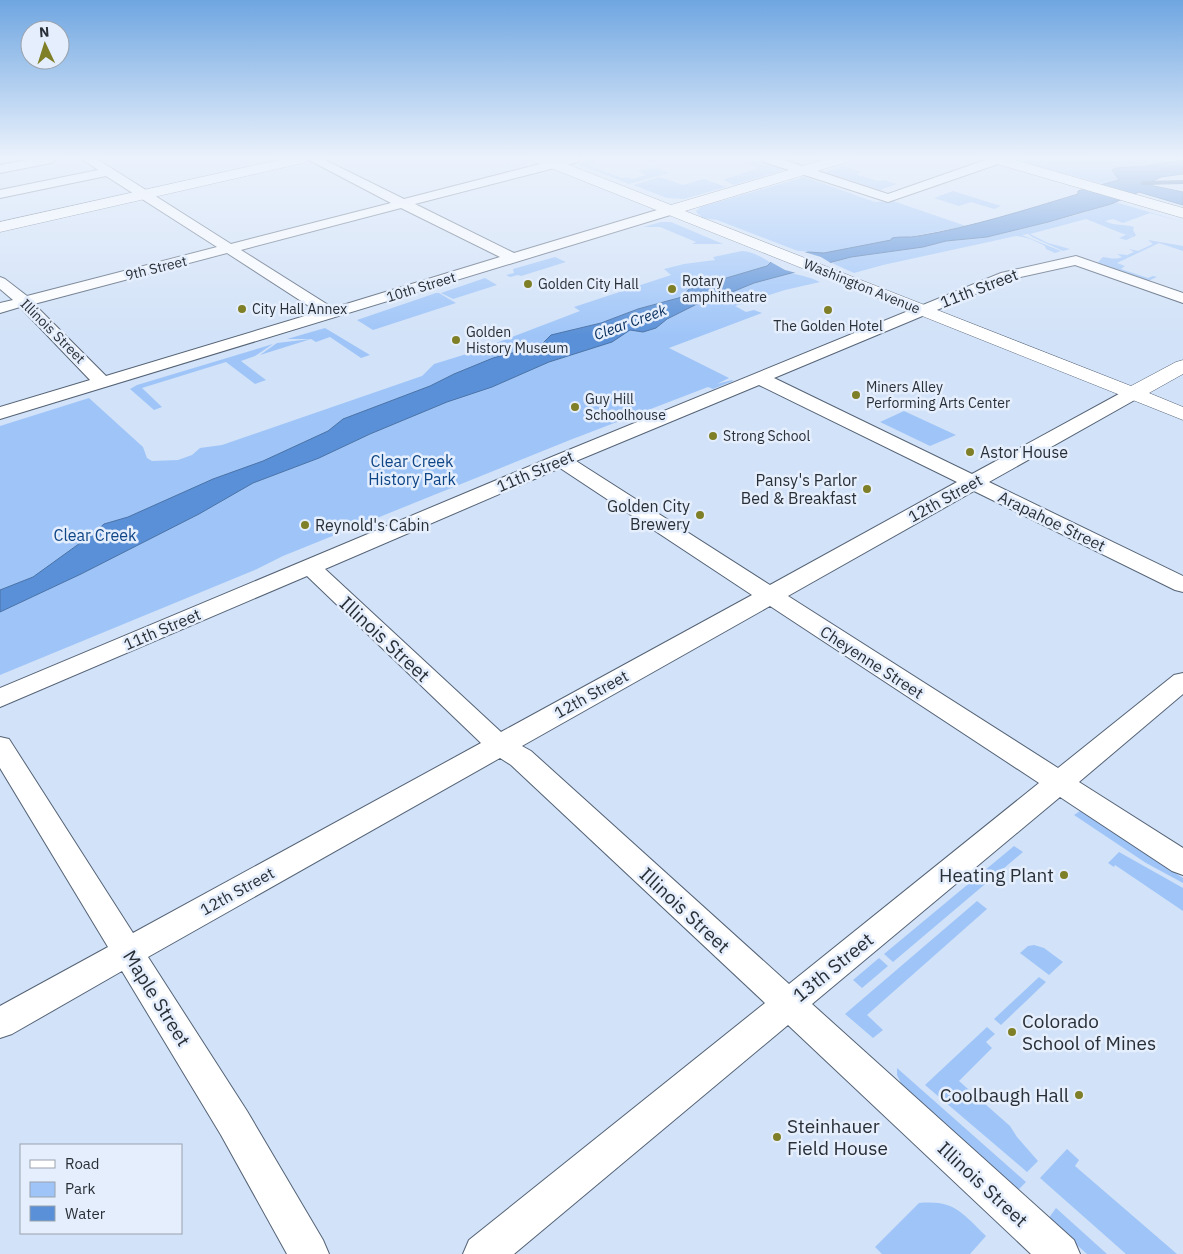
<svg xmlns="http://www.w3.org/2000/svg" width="1183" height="1254" font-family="'IBM Plex Sans',sans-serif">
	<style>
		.green { fill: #9fc5f8 }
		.water { fill: #5a90d7; stroke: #4b73a7 }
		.pier { fill: #d2e2f8 }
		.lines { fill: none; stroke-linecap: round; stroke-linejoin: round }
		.stream { stroke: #4b73a7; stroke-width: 4 }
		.street-casing { stroke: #556376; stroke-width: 2 }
		.secondary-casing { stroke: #556376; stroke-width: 1 }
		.street { fill: #fff; fill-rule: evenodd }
		.secondary { fill: #fff; fill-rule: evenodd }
		.poi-dot { fill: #7f7f28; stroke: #e5eefc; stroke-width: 2 }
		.labels { text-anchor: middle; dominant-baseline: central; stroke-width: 5; stroke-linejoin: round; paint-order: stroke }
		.far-street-label { font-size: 14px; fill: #292f37; stroke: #e5eefc }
		.far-poi-label { font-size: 14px; fill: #292f37; stroke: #e5eefc; text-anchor: start }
		.far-water-label { font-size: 15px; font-style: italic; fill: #0d3260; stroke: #e5eefc }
		.street-label { font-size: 16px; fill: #292f37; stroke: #e5eefc }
		.poi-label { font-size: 16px; fill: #292f37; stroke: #e5eefc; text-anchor: start }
		.park-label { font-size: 16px; fill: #0e4586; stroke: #e5eefc }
		.near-street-label { font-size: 19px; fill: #292f37; stroke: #e5eefc }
		.near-poi-label { font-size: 19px; fill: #292f37; stroke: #e5eefc; text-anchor: end }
	</style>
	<rect width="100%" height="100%" fill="#d2e2f8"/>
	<path class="green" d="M590,159H599L590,161L595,163L589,166L622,178L627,177L632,179L646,175L638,171L654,167L670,173L629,184L578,164Z
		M1183,159L1146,166L1116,168L1114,173L1119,180L1103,184L1015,160Z
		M757,160L784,170L734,185L723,180L758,168L746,164Z
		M844,166L861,172L856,174L878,181L884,180L897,184L880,190L831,174L822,173Z
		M802,176L875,202L893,201L966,226L824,253L798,251L717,220L703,218L697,213L696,211L701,207L801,178Z
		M660,177L683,185L704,179L726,187L684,199L667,198L633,185Z
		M953,191L1001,206L994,209L971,202L959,206L934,198Z
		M1115,202L1183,222L1150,213L1123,223L1113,219L1105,221C1114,226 1124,224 1134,227L1133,230L1136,235L1134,237L1120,231L1133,237L1126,240L1119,238L1126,235L1086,219L1030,234L1048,243L1070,249L1063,251L1032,237L1028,234L1022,235L1061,251L1055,253L1046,249L1045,246C1036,241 1027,237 1016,236L883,265L854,273L832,263L851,257L923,247L946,241L987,237L1080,214Z
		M661,222H671L723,244H692L696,242L660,227H643Z
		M1148,240L1183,246V251L1159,243L1117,263L1125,266L1121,269L1148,278L1153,276L1157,277L1148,281L1100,264L1098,262L1103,257C1111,258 1115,260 1122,257L1117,254L1127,255L1134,252L1129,249L1138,251L1153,244Z
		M742,251C759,252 770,264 785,271C797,275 808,276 820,282L785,290L735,306L746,312L754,310L762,313L669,348L729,378L717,384L732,380L733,381L713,389L708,387L570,440L283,556L257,569L0,675V426L89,398L143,447L147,458L152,461L178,460L192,455L200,448L222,445L422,376L434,364L473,352L580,311L574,307L671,275L664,269L684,264L715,260L713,257Z
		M555,257L566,262L521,276L518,275L510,277L506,275L514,273L513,269Z
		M485,278L497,285L453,299L441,293Z
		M436,293H439L456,303L373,330L357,320Z
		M325,328L370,355L361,358L330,337L316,342L311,339L260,355L277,343L311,339H287Z
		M273,344L255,356L241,361L266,380L255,384L226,362L142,388L162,407L154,410L130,389L137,385Z
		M904,411L956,435L930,446L880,422Z
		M1080,811L1183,878V883L1146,863L1074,815Z
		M1014,846L1023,852L893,962L884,954Z
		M1119,852L1183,888V911L1115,865L1114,867L1108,863Z
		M977,901L987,909L867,1015L883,1030L873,1038L845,1014Z
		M1034,945L1044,948L1063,962L1049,975L1020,953L1028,946Z
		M879,958L888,966L862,988L853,980Z
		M1039,977L1046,982L1001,1025L994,1019Z
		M987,1027L995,1034L986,1042L992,1048L959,1081L1010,1126L1017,1137L1038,1161L1027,1172L925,1085Z
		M897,1068L1026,1182L1017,1191L903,1087L897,1075Z
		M1067,1149L1079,1160L1075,1166L1177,1254H1126L1040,1178Z
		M919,1203C955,1200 961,1212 986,1236L970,1254H882L875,1247Z
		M1056,1208L1107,1254H1087L1048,1219Z"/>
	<path class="water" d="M1183,160V174L1161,177L1151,182L1154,186L1183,192V205L1139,192L1111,204L1048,222L987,237L946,241L923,247L851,257L754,283L715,299L705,300L667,319L656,328L643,332L630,330L612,342L549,362L492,387L447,402L370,434L319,458L253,483L199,514L81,574L0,612V590L33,577L94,533L104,524L128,517L213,479L263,461L328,431L343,419L430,386L454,374L493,358L540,346L551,335L601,323L638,309L682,297L689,289L767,266L771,262L808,252L824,253L891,240L892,238C901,236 909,238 918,236C972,227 1025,210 1078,194V191L1119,180L1112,170L1116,168L1146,166Z"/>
	<path class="pier" d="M801,251L821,257L834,265L800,274L785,270L769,261Z"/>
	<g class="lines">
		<path class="stream" d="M1143,183L1183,182"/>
		<g class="street-casing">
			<path id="street" d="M31,159H57L51,163L0,173V165Z
				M82,159H97L231,244L391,203L307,159H323L404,199L559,159H580L578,162L415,204L514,253L667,207H677L679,210L677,213L0,419V407L90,380L20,307L0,313V303L13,300L0,289V277L5,279L27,296L217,247L106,176L0,198V190L98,170ZM401,208L500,257L333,308L241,250ZM227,253L318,312L106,376L34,304Z
				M762,159H781L888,194L988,159H1006L1004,162L888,202L764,162Z
				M1076,256L1183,293V303L1075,265L1011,279L774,378L972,474L1128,389L1134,388L1140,389L1143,393L1140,397L989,482L1183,576V592L1175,590L974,491L788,596L1058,768L1174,675L1183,673V694L1079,782L1183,848V875L1172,871L1060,797L812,1004L1074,1240L1080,1254H1031L788,1025L514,1254H463L469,1240L765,1003L511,765L500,758L148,957L247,1111L323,1240L329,1254H287L221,1135L122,971L12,1034L0,1038V1006L108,947L0,768V737L9,739L133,933L481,743L307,576L0,707V688L554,456L1001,273ZM759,385L957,482L770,585L576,461ZM560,468L752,595L501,732L325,569ZM770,606L1039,783L789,984L531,751L522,746Z"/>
		</g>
		<g class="secondary-casing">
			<path id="secondary" d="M283,159H310L303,163L0,232V222Z
				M534,159H554L671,205L826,159H849L847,162L685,211L1131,386L1176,362L1183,360V374L1149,393L1183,407V420L536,162Z
				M988,159H1011L1183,208V218L990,162Z"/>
		</g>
		<use href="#street" class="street"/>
		<use href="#secondary" class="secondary"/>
	</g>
	<linearGradient id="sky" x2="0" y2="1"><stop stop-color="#6fa6e1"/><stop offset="0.47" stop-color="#ebf2fc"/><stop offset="1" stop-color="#ebf2fc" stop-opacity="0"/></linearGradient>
	<rect width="1183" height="335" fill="url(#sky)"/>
	<g class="poi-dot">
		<circle cx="528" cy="284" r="5"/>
		<circle cx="672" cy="289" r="5"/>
		<circle cx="242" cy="309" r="5"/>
		<circle cx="828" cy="310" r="5"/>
		<circle cx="456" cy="340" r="5"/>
		<circle cx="856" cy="395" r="5"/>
		<circle cx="575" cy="407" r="5"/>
		<circle cx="713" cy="436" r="5"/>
		<circle cx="970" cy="452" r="5"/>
		<circle cx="867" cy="489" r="5"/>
		<circle cx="700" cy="515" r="5"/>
		<circle cx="305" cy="525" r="5"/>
		<circle cx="1064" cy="875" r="5"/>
		<circle cx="1012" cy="1032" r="5"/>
		<circle cx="1079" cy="1095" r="5"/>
		<circle cx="777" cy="1137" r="5"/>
	</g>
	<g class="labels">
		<g class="far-street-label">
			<text transform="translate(156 268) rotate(-14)">9th Street</text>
			<text transform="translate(862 286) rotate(22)">Washington Avenue</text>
			<text transform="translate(421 287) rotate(-17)">10th Street</text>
			<text transform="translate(53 331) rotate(45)">Illinois Street</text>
		</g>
		<g class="far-poi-label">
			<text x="682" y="281">Rotary<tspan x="682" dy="16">amphitheatre</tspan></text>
			<text x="538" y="284">Golden City Hall</text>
			<text x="252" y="309">City Hall Annex</text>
			<text x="828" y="326" text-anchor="middle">The Golden Hotel</text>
			<text x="466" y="332">Golden<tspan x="466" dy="16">History Museum</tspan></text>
			<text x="866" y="387">Miners Alley<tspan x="866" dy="16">Performing Arts Center</tspan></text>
			<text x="585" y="399">Guy Hill<tspan x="585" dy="16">Schoolhouse</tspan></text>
			<text x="723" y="436">Strong School</text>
		</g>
		<g class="far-water-label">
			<text transform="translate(630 322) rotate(-20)">Clear Creek</text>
		</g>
		<g class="street-label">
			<text transform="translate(979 288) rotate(-21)">11th Street</text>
			<text transform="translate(535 471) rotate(-23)">11th Street</text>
			<text transform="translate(945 498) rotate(-29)">12th Street</text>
			<text transform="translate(1052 521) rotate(26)">Arapahoe Street</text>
			<text transform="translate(162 629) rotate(-23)">11th Street</text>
			<text transform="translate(872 662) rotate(33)">Cheyenne Street</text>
			<text transform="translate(591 694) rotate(-29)">12th Street</text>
			<text transform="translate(237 891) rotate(-29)">12th Street</text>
		</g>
		<g class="poi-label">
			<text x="980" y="452">Astor House</text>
			<text x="857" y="480" text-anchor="end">Pansy's Parlor<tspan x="857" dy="18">Bed &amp; Breakfast</tspan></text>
			<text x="690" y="506" text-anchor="end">Golden City<tspan x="690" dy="18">Brewery</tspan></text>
			<text x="315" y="525">Reynold's Cabin</text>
		</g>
		<g class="park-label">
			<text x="412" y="461">Clear Creek<tspan x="412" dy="18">History Park</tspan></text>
			<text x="95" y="535">Clear Creek</text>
		</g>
		<g class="near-street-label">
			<text transform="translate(385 639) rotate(43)">Illinois Street</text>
			<text transform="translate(685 910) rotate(43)">Illinois Street</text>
			<text transform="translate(833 967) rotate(-39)">13th Street</text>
			<text transform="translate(157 998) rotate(58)">Maple Street</text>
			<text transform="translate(983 1184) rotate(43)">Illinois Street</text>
		</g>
		<g class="near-poi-label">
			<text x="1054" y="875">Heating Plant</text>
			<text x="1022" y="1021" text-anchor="start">Colorado<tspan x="1022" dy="22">School of Mines</tspan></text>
			<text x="1069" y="1095">Coolbaugh Hall</text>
			<text x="787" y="1126" text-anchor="start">Steinhauer<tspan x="787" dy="22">Field House</tspan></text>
		</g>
	</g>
	<rect x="20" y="1144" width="162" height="90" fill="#e5eefc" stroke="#9aa2ad"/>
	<rect x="30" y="1160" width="25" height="8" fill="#ffffff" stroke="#9aa2ad"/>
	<text x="65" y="1169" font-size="15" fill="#292f37">Road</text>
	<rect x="30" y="1182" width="25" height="15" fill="#9fc5f8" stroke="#9aa2ad"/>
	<text x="65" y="1194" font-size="15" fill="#292f37">Park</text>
	<rect x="30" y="1206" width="25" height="15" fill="#5a90d7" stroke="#9aa2ad"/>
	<text x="65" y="1219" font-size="15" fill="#292f37">Water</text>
	<g transform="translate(45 45) rotate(356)"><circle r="24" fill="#e5eefc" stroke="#9aa2ad"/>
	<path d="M0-4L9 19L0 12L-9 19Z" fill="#7f7f28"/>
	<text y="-8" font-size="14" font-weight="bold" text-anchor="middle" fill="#292f37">N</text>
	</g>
</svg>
